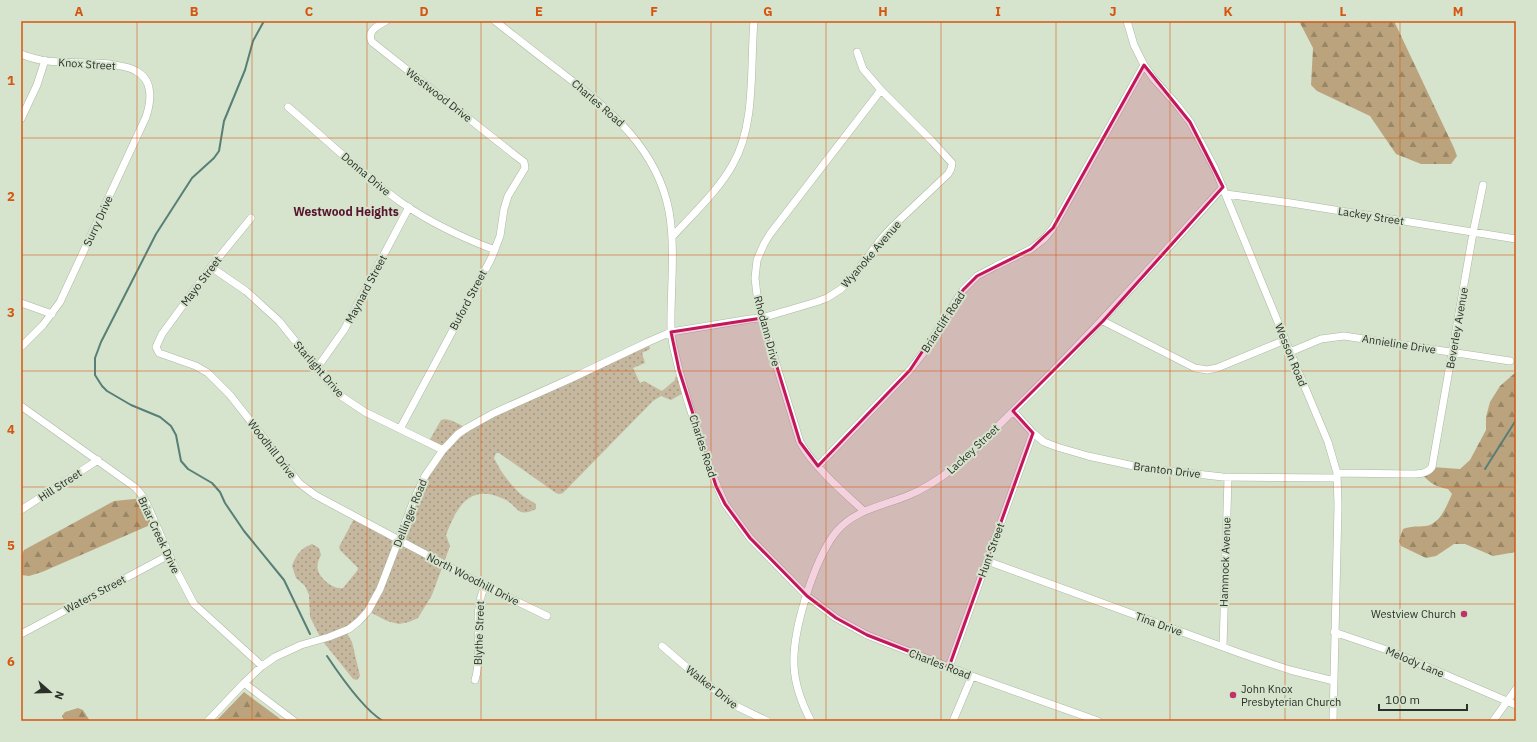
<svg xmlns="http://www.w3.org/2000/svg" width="1537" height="742" font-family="'IBM Plex Sans',sans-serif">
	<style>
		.grass { fill: url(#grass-dots) }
		.forest { fill: url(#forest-firs) }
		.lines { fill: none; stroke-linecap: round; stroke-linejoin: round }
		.stream { stroke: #577f77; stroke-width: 2 }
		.minor-casing { stroke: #abb8a2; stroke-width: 8 }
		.minor { stroke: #fff; stroke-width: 7 }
		.marked { fill: #c2185b; fill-opacity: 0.2; stroke: #c2185b; stroke-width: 3; stroke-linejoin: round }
		.grid { fill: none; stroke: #d5550f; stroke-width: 1; stroke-opacity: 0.55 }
		.poi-dot { fill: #bf3368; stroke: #d6e4cd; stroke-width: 1.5 }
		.labels { text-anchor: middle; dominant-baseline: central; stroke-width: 4; stroke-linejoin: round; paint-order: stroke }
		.street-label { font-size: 11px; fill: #2b3028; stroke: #d6e4cd }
		.poi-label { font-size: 11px; fill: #2b3028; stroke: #d6e4cd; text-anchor: end }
		.neighbourhood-label { font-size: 12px; font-weight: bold; fill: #58152e; stroke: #d6e4cd }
		.neatline { fill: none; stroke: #d5550f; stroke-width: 1.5 }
		.grid-label { font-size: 13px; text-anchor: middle; font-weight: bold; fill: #d5550f }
	</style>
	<defs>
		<pattern id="grass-dots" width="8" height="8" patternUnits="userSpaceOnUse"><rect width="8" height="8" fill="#c6b79f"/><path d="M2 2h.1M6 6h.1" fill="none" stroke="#a19582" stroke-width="1.8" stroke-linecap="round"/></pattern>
		<pattern id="forest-firs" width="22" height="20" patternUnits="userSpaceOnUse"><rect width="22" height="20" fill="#bba47d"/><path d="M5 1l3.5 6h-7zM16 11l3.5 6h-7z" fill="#988666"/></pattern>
	</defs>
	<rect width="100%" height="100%" fill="#d6e4cd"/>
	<path class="grass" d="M648,342L650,349L642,353L645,363L633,368L640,383L644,381L662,391L675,380V377L680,376L685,392L671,400L661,396L653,401L563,493L560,494L556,493L499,453H496L494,458C500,471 512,487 523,496C527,499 532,501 536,504V509C516,519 518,505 504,499C470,483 457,506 446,535L450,546L432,595L418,618L409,622L399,624L387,621L368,611L345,630L352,642L360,676L357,680L353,679L321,639L310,617L309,595L305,586L296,578L292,566C296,555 301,548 312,544L319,548L321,555C319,559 316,565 318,570C320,579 334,590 343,588L357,571L358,568L340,550L339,547L355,517L398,540L415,497L443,450L428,443L441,420C449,417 459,425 467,428Z"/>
	<path class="forest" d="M1299,21H1394L1454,148L1457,156L1451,164H1421L1396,154L1370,116L1317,91L1311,85L1313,48Z
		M1516,372V552L1493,556L1465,544H1454L1436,556L1426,558L1401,546L1399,541L1403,529C1410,526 1418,527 1425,526C1440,525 1447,505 1452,494L1448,489C1437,487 1429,483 1422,474L1432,467L1460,469L1470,460L1486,430V417L1490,402L1500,386Z
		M144,498L157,522L42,572L29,576L21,575V556L24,550L114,501Z
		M244,692L279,718L282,721H216Z
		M78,708L83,710L90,721H64L62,716L65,712Z"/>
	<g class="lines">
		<path class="stream" d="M264,21L253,41L245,70L224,121L219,151L214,158L192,178L156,234L101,342L95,358V375L102,386L107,391L131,405L160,417L171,426L176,435L181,461L188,469L212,483L220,492L225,503L244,531L284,580L310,634
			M1485,469L1516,420
			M327,656C339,674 364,710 383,721"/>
		<g class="minor-casing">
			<path id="minor" d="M386,21C377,26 366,32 372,42L516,156L524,162L525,168L508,196L504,209L500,236L491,259L400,429
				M495,21C517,38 539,56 562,73C610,110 657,148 669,211C676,251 670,292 671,332L673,345L679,370L688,402L709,467L725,504L750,538L807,596L836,618L867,635L972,676L1098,721
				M1127,21L1134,45L1144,65L1153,78L1177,105L1190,122L1215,169L1296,366L1328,442L1337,473L1338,506L1333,721
				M21,54C48,66 81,61 109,64C118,66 128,66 136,71C154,80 151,102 146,117L60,302L43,325L21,347
				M288,107C326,139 362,175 402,203C431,223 463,238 495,250
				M21,119L37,85L45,60
				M1226,194L1291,203L1516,239
				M251,218L211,267L162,334L156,347L159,353L196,366L208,373L230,395L299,483L315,495L485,586L547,616
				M672,237C692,215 719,190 733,164C756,124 750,67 754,21
				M211,267L246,291L279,321L338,394L365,412L443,450
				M21,303L52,314
				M1103,321L1195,368L1207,370L1217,368L1285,340
				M1290,352L1321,339L1344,336L1510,361
				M317,368L344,330L409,207
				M21,406L136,488L144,498L150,511L175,568L194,604L262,666
				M1013,411L1033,433L1044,442L1057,447L1088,456L1143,468L1223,477L1337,478
				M818,466L910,370L924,352L963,290L977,276L996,266L1031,249L1044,239L1053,228L1144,65
				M1337,473L1411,474C1419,474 1427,474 1432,467L1473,233L1483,185
				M21,510L98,460
				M864,511C844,493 813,466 800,442L762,318L757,295L755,278L757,260L764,244L770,234L881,90
				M987,561L1245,655L1290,670L1334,681
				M1334,632L1390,651L1516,705
				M21,634L169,555
				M662,646L698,677L736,706L767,721
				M1223,647L1228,477
				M949,667L1033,433
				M475,680C484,650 471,615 485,586
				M244,683L294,721
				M208,721L244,683L262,666L275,657L301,645L329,637L349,629L359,621L368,611L380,589L415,497L425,476L443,450L458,434L467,428L494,413L570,379L648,342L671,332L750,319L762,318L816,302L827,298L841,289L852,278L881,239L892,227L948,174L951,169L952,163L932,141L881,90L863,69L857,52
				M811,721C802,704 795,686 794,666C792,631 814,560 836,532C854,510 882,506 907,496C925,489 941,478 956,466C980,445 1002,422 1024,400C1093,332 1158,259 1223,187
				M953,721L972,676
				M1493,721L1516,689"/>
		</g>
		<use href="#minor" class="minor"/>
	</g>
	<path class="marked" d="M1144,65L1190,122L1223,187L1103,321L1013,411L1033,433L949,667L867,635L836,618L807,596L750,538L725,504L716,486L679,370L671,332L762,318L800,442L818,466L910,370L963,290L977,276L1031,249L1053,228Z"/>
	<path class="grid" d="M137,21V721M252,21V721M367,21V721M481,21V721M596,21V721M711,21V721M826,21V721M941,21V721M1056,21V721M1170,21V721M1285,21V721M1400,21V721M21,138H1516M21,255H1516M21,371H1516M21,487H1516M21,604H1516"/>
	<g class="poi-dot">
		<circle cx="1464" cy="614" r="4"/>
		<circle cx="1233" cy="695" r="4"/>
	</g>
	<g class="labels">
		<g class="street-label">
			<text transform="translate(87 64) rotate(4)">Knox Street</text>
			<text transform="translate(439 95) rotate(38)">Westwood Drive</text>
			<text transform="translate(598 103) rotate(41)">Charles Road</text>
			<text transform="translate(366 174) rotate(40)">Donna Drive</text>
			<text transform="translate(1371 216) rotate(9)">Lackey Street</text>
			<text transform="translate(98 221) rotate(-65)">Surry Drive</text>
			<text transform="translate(871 254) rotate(-49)">Wyanoke Avenue</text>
			<text transform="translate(201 281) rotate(-53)">Mayo Street</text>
			<text transform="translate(366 289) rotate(-62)">Maynard Street</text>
			<text transform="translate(468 300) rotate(-62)">Buford Street</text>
			<text transform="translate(943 322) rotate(-57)">Briarcliff Road</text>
			<text transform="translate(1457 328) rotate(-80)">Beverley Avenue</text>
			<text transform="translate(767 331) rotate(75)">Rhodann Drive</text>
			<text transform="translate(1399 344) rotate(9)">Annieline Drive</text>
			<text transform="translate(1291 355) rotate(68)">Wesson Road</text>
			<text transform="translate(319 369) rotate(49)">Starlight Drive</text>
			<text transform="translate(703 446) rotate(72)">Charles Road</text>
			<text transform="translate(272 449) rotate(52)">Woodhill Drive</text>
			<text transform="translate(973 449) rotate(-43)">Lackey Street</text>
			<text transform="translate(1167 470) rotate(7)">Branton Drive</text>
			<text transform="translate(60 485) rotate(-33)">Hill Street</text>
			<text transform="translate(410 513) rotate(-68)">Dellinger Road</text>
			<text transform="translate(159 535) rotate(65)">Briar Creek Drive</text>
			<text transform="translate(991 550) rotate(-70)">Hunt Street</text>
			<text transform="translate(1225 562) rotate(-88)">Hammock Avenue</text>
			<text transform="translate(473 579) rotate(27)">North Woodhill Drive</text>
			<text transform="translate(95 594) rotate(-28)">Waters Street</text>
			<text transform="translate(1159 624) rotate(20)">Tina Drive</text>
			<text transform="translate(479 633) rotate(-88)">Blythe Street</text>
			<text transform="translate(1415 662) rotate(23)">Melody Lane</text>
			<text transform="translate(940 664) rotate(21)">Charles Road</text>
			<text transform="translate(712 687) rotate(38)">Walker Drive</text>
		</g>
		<g class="poi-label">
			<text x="1456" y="614">Westview Church</text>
			<text x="1241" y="689" text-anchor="start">John Knox<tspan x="1241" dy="13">Presbyterian Church</tspan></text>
		</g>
		<g class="neighbourhood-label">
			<text x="346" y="211">Westwood Heights</text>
		</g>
	</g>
	<rect width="1537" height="742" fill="none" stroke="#d6e4cd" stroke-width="44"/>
	<g transform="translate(50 692) rotate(110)" stroke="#d6e4cd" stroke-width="3" paint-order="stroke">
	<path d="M0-3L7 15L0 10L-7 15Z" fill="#2b3028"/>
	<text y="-6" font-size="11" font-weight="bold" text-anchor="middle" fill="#2b3028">N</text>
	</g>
	<path d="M1379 704v6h88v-6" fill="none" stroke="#2b3028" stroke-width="2"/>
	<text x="1385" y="704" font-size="12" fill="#2b3028" stroke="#d6e4cd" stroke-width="3" paint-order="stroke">100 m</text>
	<rect x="22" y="22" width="1493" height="698" class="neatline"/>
	<g class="grid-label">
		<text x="79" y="16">A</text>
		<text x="194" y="16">B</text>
		<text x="309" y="16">C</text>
		<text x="424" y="16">D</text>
		<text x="539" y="16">E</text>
		<text x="654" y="16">F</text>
		<text x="768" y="16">G</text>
		<text x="883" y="16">H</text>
		<text x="998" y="16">I</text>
		<text x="1113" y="16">J</text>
		<text x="1228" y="16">K</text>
		<text x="1343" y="16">L</text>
		<text x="1458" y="16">M</text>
		<text x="11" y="85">1</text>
		<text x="11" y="201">2</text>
		<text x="11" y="317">3</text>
		<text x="11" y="434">4</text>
		<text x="11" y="550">5</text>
		<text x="11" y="666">6</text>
	</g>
</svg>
